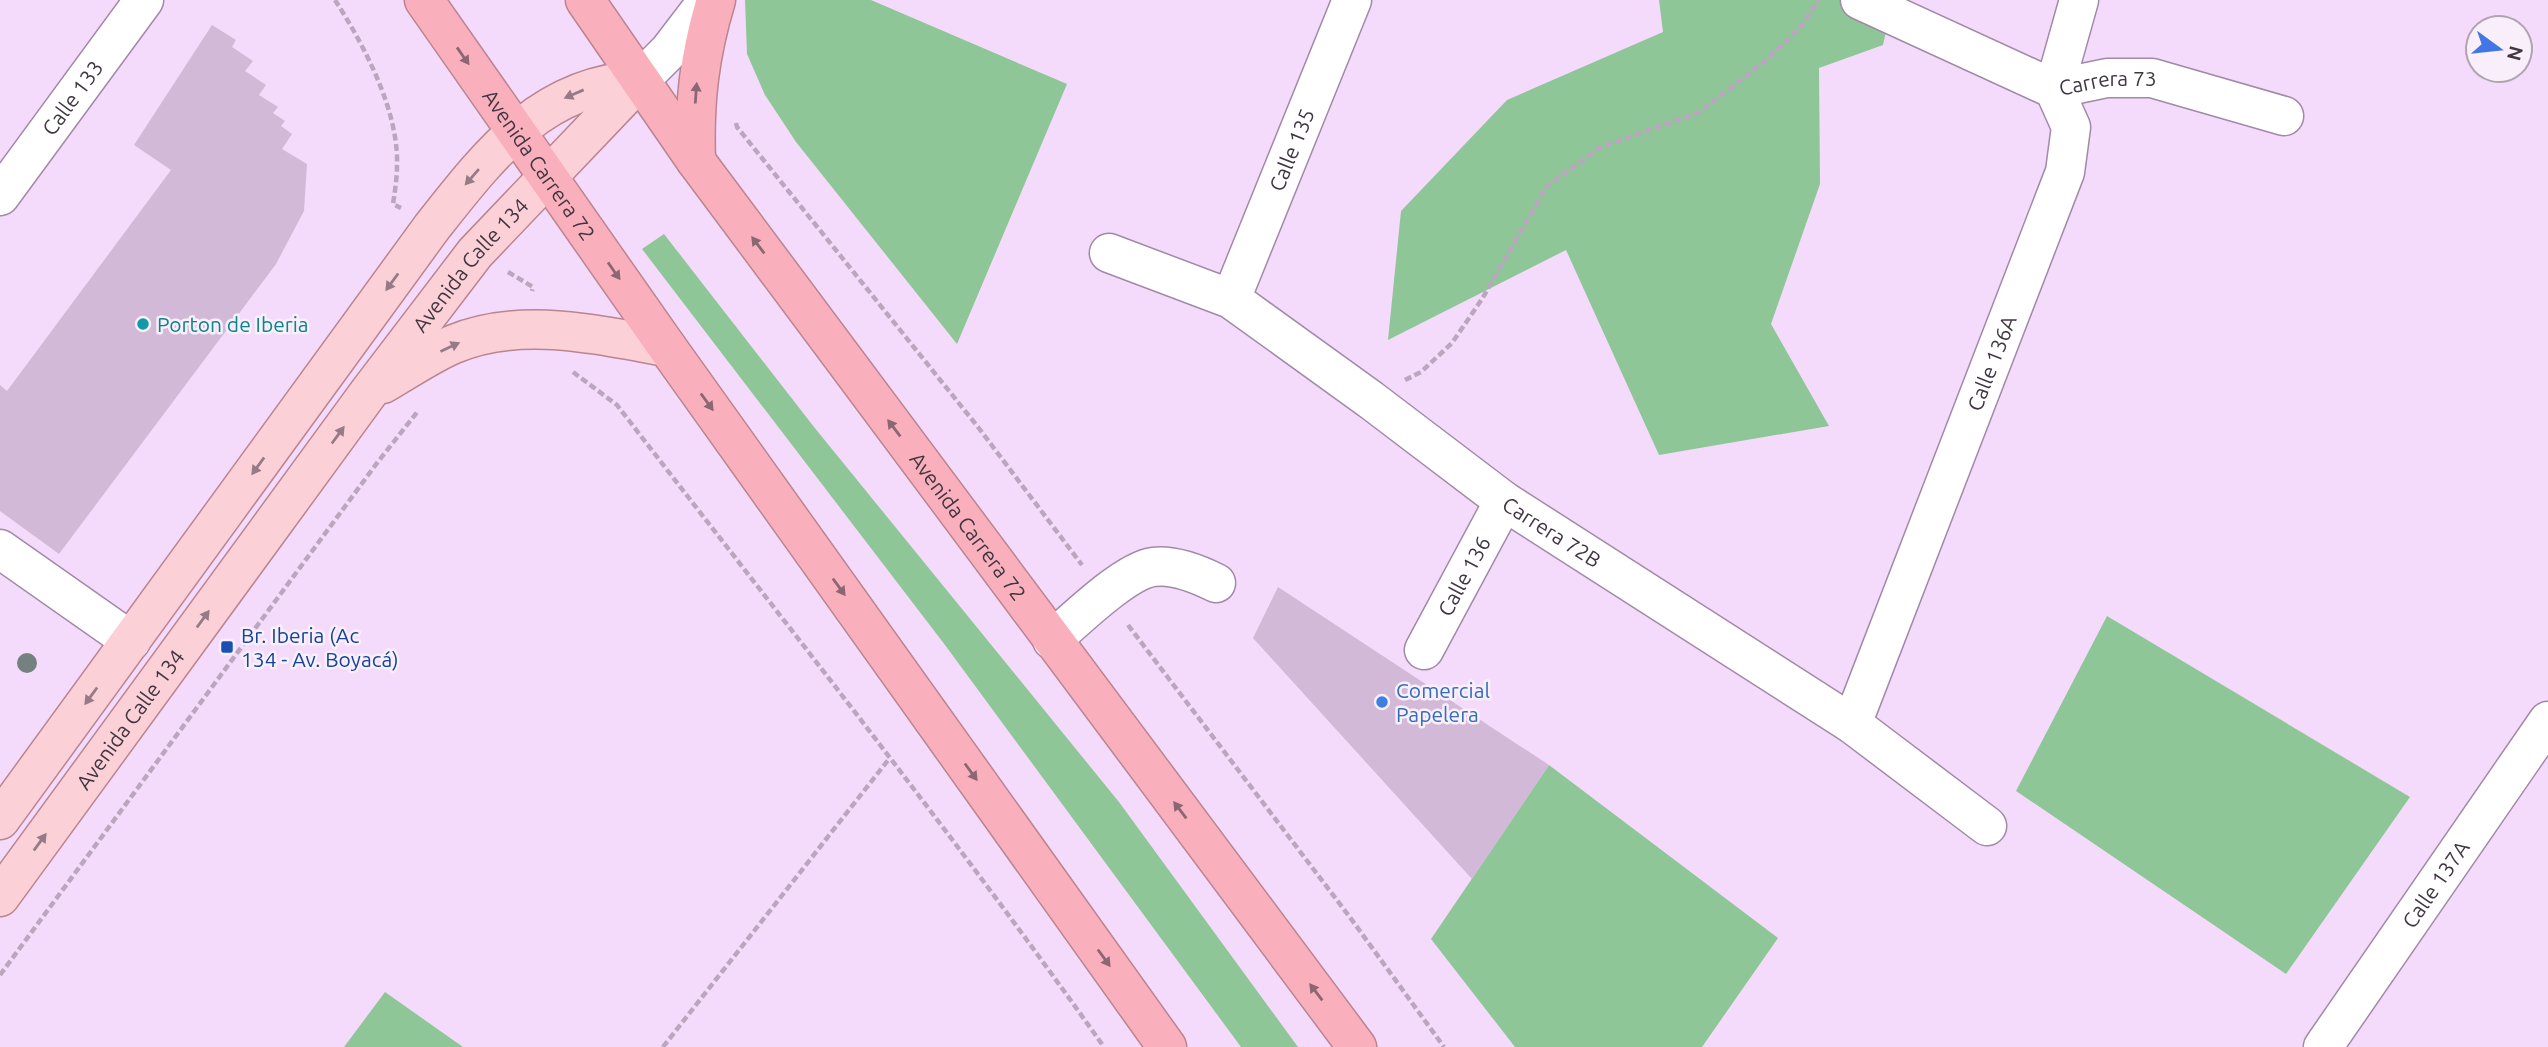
<svg xmlns="http://www.w3.org/2000/svg" width="2548" height="1047" font-family="Ubuntu,sans-serif">
	<style>
		.green { fill: #8fc698 }
		.building { fill: #d1b9d7 }
		.lines { fill: none; stroke-linecap: round; stroke-linejoin: round }
		.minor-casing { stroke: #a18aa7; stroke-width: 41 }
		.major-casing { stroke: #b98591; stroke-width: 41 }
		.highway-casing { stroke: #b98591; stroke-width: 41 }
		.path { stroke: #baa6bf; stroke-width: 4.5; stroke-dasharray: 7 3.5; stroke-linecap: butt }
		.minor { stroke: #fff; stroke-width: 38 }
		.major { stroke: #fcd0d7; stroke-width: 38 }
		.highway { stroke: #fab0bc; stroke-width: 38 }
		.tree { fill: #74817e }
		.oneway { fill: #8a6773 }
		.oneway2 { fill: #957b85 }
		.culture-dot { fill: #0f9aa8; stroke: #f9effb; stroke-width: 2.5 }
		.transit-dot { fill: #1a4fb4; stroke: #f9effb; stroke-width: 2.5 }
		.shop-dot { fill: #3f7fe0; stroke: #f9effb; stroke-width: 2.5 }
		.labels { text-anchor: middle; dominant-baseline: central; stroke-width: 5; stroke-linejoin: round; paint-order: stroke }
		.street-label { font-size: 21px; fill: #403642; stroke: #f9effb }
		.culture-label { font-size: 21px; fill: #0d838f; stroke: #f9effb; text-anchor: start }
		.transit-label { font-size: 21px; fill: #164399; stroke: #f9effb; text-anchor: start }
		.shop-label { font-size: 21px; fill: #366cbe; stroke: #f9effb; text-anchor: start }
	</style>
	<rect width="100%" height="100%" fill="#f4dbfb"/>
	<path class="green" d="M745,0H871L1067,84L957,344L796,142L765,95L747,54Z
		M1659,0H1893L1883,45L1819,68L1820,184L1771,324L1829,426L1659,455L1566,250L1388,340L1401,211L1507,100L1663,32Z
		M664,234L814,427L1119,802L1298,1047H1241L945,645L642,249Z
		M2107,616L2410,797L2286,974L2016,791Z
		M1549,765L1778,938L1702,1047H1515L1431,939Z
		M385,992L463,1047H344Z"/>
	<path class="building" d="M212,25L236,40L232,47L253,61L245,71L266,85L259,95L278,107L273,113L285,121L281,126L292,134L282,149L307,164L304,211L276,264L59,554L0,511V385L7,391L171,170L134,145Z
		M1278,587L1549,765L1472,879L1253,638Z"/>
	<g class="lines">
		<g class="minor-casing">
			<g id="minor">
				<path id="s1" d="M1860,0L2054,89L2107,78H2152L2284,116"/>
				<path d="M640,80L669,51L708,0"/>
				<path id="s2" d="M0,196L144,0"/>
				<path id="s3" d="M1109,253L1231,299L1371,400L1504,501L1852,724L1987,826"/>
				<path id="s4" d="M1231,299L1352,0"/>
				<path d="M0,549L131,641"/>
				<path d="M1052,640C1075,620 1125,571 1153,567C1174,564 1198,574 1216,583"/>
				<path id="s5" d="M1424,650L1504,501"/>
				<path id="s6" d="M1852,724L2065,172L2071,127L2054,89L2079,0"/>
				<path id="s7" d="M2323,1047L2548,721"/>
			</g>
		</g>
		<g class="major-casing">
			<g id="major">
				<path d="M383,384C406,371 430,354 454,344C522,316 597,335 667,347"/>
				<path d="M0,820L432,227C489,155 541,85 640,80"/>
				<path id="s8" d="M0,897L369,392L475,253L640,80"/>
			</g>
		</g>
		<g class="highway-casing">
			<g id="highway">
				<path id="s9" d="M424,0L667,347L1167,1047"/>
				<path id="s10" d="M585,0L696,161L1357,1047"/>
				<path d="M696,161C694,103 699,56 716,0"/>
			</g>
		</g>
		<path class="path" d="M335,0C364,45 399,111 397,166C397,178 395,191 393,204L401,208
			M736,123L737,127L978,427L1082,565
			M508,272L533,287L532,291
			M573,372L617,405C781,618 949,828 1104,1047
			M1405,380L1421,372L1452,343L1482,299L1547,186L1601,147L1698,113L1765,61L1799,29L1819,0
			M1128,625L1349,916L1444,1047
			M0,975L377,463L418,411
			M663,1047L889,759"/>
		<use href="#minor" class="minor"/>
		<use href="#major" class="major"/>
		<use href="#highway" class="highway"/>
	</g>
	<circle class="tree" cx="27" cy="663" r="10"/>
	<defs><path id="oneway-solid" d="M-6-.8H1V-3.2L6.5 0L1 3.2V.8H-6Z" transform="scale(1.75)"/></defs>
	<g class="oneway">
		<use href="#oneway-solid" transform="translate(463 56) rotate(55)"/>
		<use href="#oneway-solid" transform="translate(696 93) rotate(-86)"/>
		<use href="#oneway-solid" transform="translate(758 245) rotate(-127)"/>
		<use href="#oneway-solid" transform="translate(614 271) rotate(55)"/>
		<use href="#oneway-solid" transform="translate(707 402) rotate(54)"/>
		<use href="#oneway-solid" transform="translate(894 428) rotate(-127)"/>
		<use href="#oneway-solid" transform="translate(839 587) rotate(54)"/>
		<use href="#oneway-solid" transform="translate(971 772) rotate(54)"/>
		<use href="#oneway-solid" transform="translate(1180 810) rotate(-127)"/>
		<use href="#oneway-solid" transform="translate(1104 958) rotate(54)"/>
		<use href="#oneway-solid" transform="translate(1316 992) rotate(-127)"/>
	</g>
	<g class="oneway2">
		<use href="#oneway-solid" transform="translate(574 94) rotate(157)"/>
		<use href="#oneway-solid" transform="translate(472 177) rotate(131)"/>
		<use href="#oneway-solid" transform="translate(392 282) rotate(126)"/>
		<use href="#oneway-solid" transform="translate(450 347) rotate(-25)"/>
		<use href="#oneway-solid" transform="translate(338 435) rotate(-54)"/>
		<use href="#oneway-solid" transform="translate(258 466) rotate(126)"/>
		<use href="#oneway-solid" transform="translate(203 619) rotate(-54)"/>
		<use href="#oneway-solid" transform="translate(91 696) rotate(126)"/>
		<use href="#oneway-solid" transform="translate(40 842) rotate(-54)"/>
	</g>
	<circle class="culture-dot" cx="143" cy="324" r="7"/>
	<rect class="transit-dot" x="220" y="640" width="14" height="14" rx="3.5"/>
	<circle class="shop-dot" cx="1382" cy="702" r="7"/>
	<g class="labels">
		<g class="street-label">
			<text stroke="none"><textPath href="#s1" startOffset="268">Carrera 73</textPath></text>
			<text stroke="none"><textPath href="#s2" startOffset="122">Calle 133</textPath></text>
			<text stroke="none"><textPath href="#s4" startOffset="161">Calle 135</textPath></text>
			<text stroke="none"><textPath href="#s9" startOffset="201">Avenida Carrera 72</textPath></text>
			<text stroke="none"><textPath href="#s8" startOffset="788">Avenida Calle 134</textPath></text>
			<text stroke="none"><textPath href="#s6" startOffset="387">Calle 136A</textPath></text>
			<text stroke="none"><textPath href="#s10" startOffset="651">Avenida Carrera 72</textPath></text>
			<text stroke="none"><textPath href="#s3" startOffset="527">Carrera 72B</textPath></text>
			<text stroke="none"><textPath href="#s5" startOffset="84">Calle 136</textPath></text>
			<text stroke="none"><textPath href="#s8" startOffset="220">Avenida Calle 134</textPath></text>
			<text stroke="none"><textPath href="#s7" startOffset="198">Calle 137A</textPath></text>
		</g>
		<g class="culture-label">
			<text x="157" y="324">Porton de Iberia</text>
		</g>
		<g class="transit-label">
			<text x="241" y="635">Br. Iberia (Ac<tspan x="241" dy="24">134 - Av. Boyacá)</tspan></text>
		</g>
		<g class="shop-label">
			<text x="1396" y="690">Comercial<tspan x="1396" dy="24">Papelera</tspan></text>
		</g>
	</g>
	<g transform="translate(2499 49) rotate(105)"><circle r="33" fill="#f9effb" stroke="#afa5b1" stroke-width="2"/>
	<path d="M0-5L12 26L0 18L-12 26Z" fill="#4275e6"/>
	<text y="-10" font-size="19" font-weight="bold" text-anchor="middle" fill="#403642">N</text>
	</g>
</svg>
